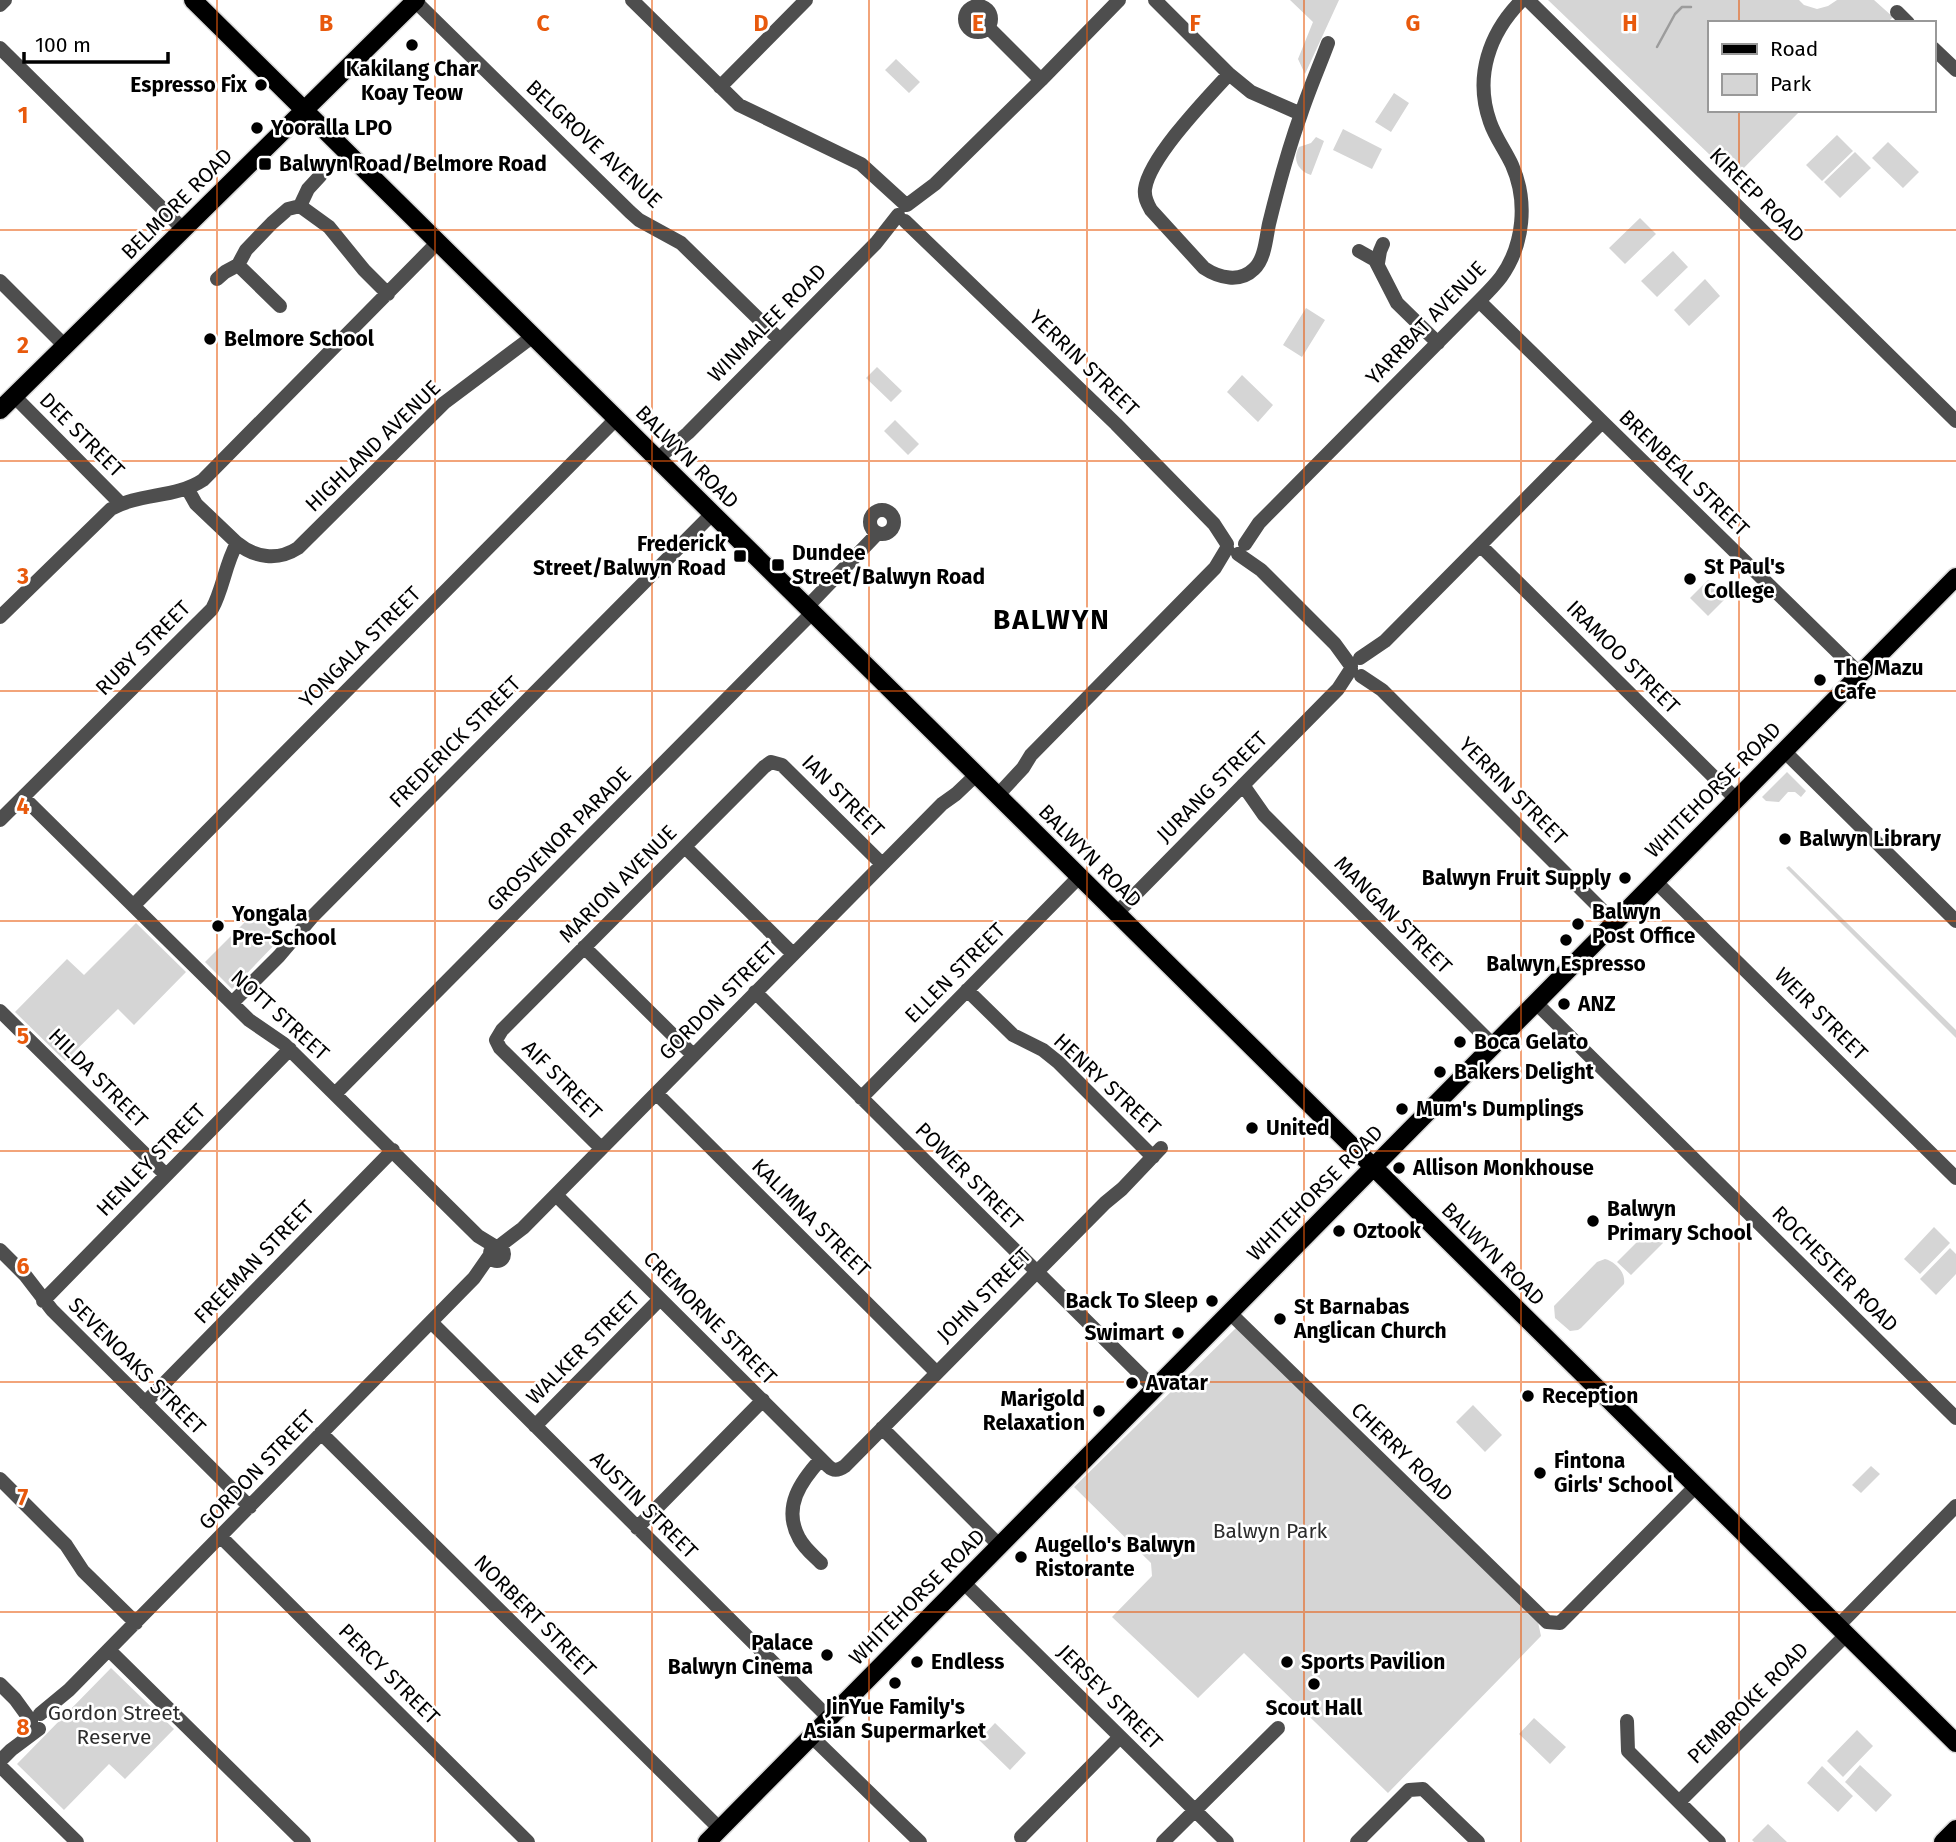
<svg xmlns="http://www.w3.org/2000/svg" width="1956" height="1842" font-family="'Fira Sans',sans-serif">
	<style>
		.green { fill: #d5d5d5 }
		.lines { fill: none; stroke-linecap: round; stroke-linejoin: round }
		.stream { stroke: #9c9c9c; stroke-width: 2.5 }
		.major-casing { stroke: #dbdbdb; stroke-width: 21 }
		.minor { stroke: #4e4e4e; stroke-width: 14 }
		.major { stroke: #000; stroke-width: 18 }
		.tram { stroke: #000; stroke-width: 2 }
		.grid { fill: none; stroke: #e8590c; stroke-width: 2; stroke-opacity: 0.55 }
		.poi-dot { fill: #000; stroke: #fff; stroke-width: 2.5 }
		.labels { text-anchor: middle; dominant-baseline: central; stroke-width: 5; stroke-linejoin: round; paint-order: stroke }
		.poi-label { font-size: 21px; font-weight: bold; fill: #000; stroke: #fff; text-anchor: start }
		.street-label { font-size: 21px; fill: #000; stroke: #fff }
		.park-label { font-size: 21px; fill: #2c2c2c; stroke: #fff }
		.district-label { font-size: 28px; font-weight: bold; letter-spacing: 2px; fill: #000; stroke: #fff }
		.grid-label { font-size: 23px; text-anchor: middle; font-weight: bold; fill: #e8590c; stroke: #fff; stroke-width: 5; stroke-linejoin: round; paint-order: stroke }
	</style>
	<rect width="100%" height="100%" fill="#fff"/>
	<path class="green" d="M1290,0H1339L1305,74L1298,59L1313,22Z
		M1548,0H1799L1804,5L1817,9L1828,6L1837,0H1874L1893,17L1887,23H1709V110H1801L1734,178Z
		M896,59L920,82L909,93L885,70Z
		M1394,93L1409,103L1391,132L1375,122Z
		M1343,129L1382,149L1372,169L1333,150Z
		M1837,135L1853,151L1822,181L1806,165Z
		M1316,137L1324,141L1311,175C1298,171 1292,159 1299,147L1311,143Z
		M1888,142L1919,172L1903,188L1872,158Z
		M1855,152L1871,168L1840,198L1824,182Z
		M1640,218L1656,234L1625,264L1609,248Z
		M1673,251L1688,267L1657,297L1641,281Z
		M1705,279L1720,296L1689,326L1674,310Z
		M1306,308L1325,320L1302,357L1283,345Z
		M877,367L902,391L891,402L866,378Z
		M1242,375L1273,405L1258,422L1227,392Z
		M895,420L919,444L908,455L884,431Z
		M1708,580L1727,597L1708,616L1690,598Z
		M1787,772L1806,791L1801,797L1795,792H1788L1779,802L1766,801L1762,797Z
		M1789,866L1956,1030V1038L1786,868Z
		M254,913L280,939L232,989L205,962Z
		M136,923L186,972L134,1025L118,1009L65,1061L15,1012L67,959L84,975Z
		M1934,1227L1950,1243L1920,1274L1904,1259Z
		M1650,1229L1663,1243L1631,1275L1617,1262Z
		M1950,1248L1956,1254V1274L1936,1295L1920,1279Z
		M1605,1259C1616,1262 1626,1273 1624,1284L1581,1328L1578,1330L1570,1331L1555,1318L1554,1306L1597,1262Z
		M1238,1326L1538,1622L1541,1636L1388,1793L1244,1653L1198,1698L1112,1617L1152,1576L1151,1563L1074,1487Z
		M1473,1405L1502,1435L1485,1452L1456,1422Z
		M1871,1466L1880,1474L1861,1493L1852,1485Z
		M111,1668L174,1729L125,1779L109,1764L64,1810L17,1764Z
		M1534,1718L1566,1747L1550,1764L1519,1734Z
		M995,1723L1026,1753L1010,1770L979,1740Z
		M1857,1730L1873,1746L1843,1777L1827,1761Z
		M1860,1765L1892,1795L1876,1812L1845,1782Z
		M1822,1766L1853,1796L1838,1812L1807,1783Z
		M1768,1824L1787,1842H1754L1752,1840Z"/>
	<g class="lines">
		<path class="stream" d="M1657,47L1675,14L1682,7H1691"/>
		<g class="major-casing">
			<path id="major" d="M193,0L1956,1743
				M0,410L416,0
				M707,1842L1956,577
				M1943,1842L1956,1829"/>
		</g>
		<path class="minor" d="M632,0L739,105L861,164L906,205
			M1155,0L1229,74L1251,92L1301,114
			M1528,0L1956,421
			M415,1L630,212L639,220L681,243L780,340
			M0,5L5,0
			M965 19a13 13 0 1 1 26 0a13 13 0 1 1-26 0Z
			M1897,12L1908,23
			M988,27L1041,80
			M0,48L183,229
			M1933,48L1956,70
			M1229,74C1206,99 1149,158 1145,189C1144,197 1147,203 1151,210L1204,268C1219,278 1240,283 1254,269C1265,259 1266,238 1269,224C1278,187 1288,150 1301,114C1309,90 1319,67 1328,43
			M720,87L806,0
			M907,205L935,184L1041,80L1119,0
			M300,206L308,189L320,176
			M905,221L1116,424L1214,524L1227,544
			M1359,251L1375,260L1397,303L1438,343
			M1378,263L1380,251L1383,244
			M217,279L225,272L238,265
			M0,281L65,346
			M1479,301L1860,674
			M280,306L238,265L246,250L272,223L288,209L300,206L329,227L364,270L388,294
			M14,396L121,504
			M657,459L688,433L876,243L898,215
			M870 522a12 12 0 1 1 24 0a12 12 0 1 1-24 0Z
			M237,543C255,558 278,561 298,548L444,403L532,337
			M1245,544L1259,523L1479,301C1487,293 1495,285 1501,277C1524,245 1528,201 1512,165C1505,150 1495,137 1490,122C1474,77 1489,33 1522,0
			M1480,545L1736,799
			M1238,554L1261,570L1335,644L1351,666
			M807,607L877,534
			M0,617L111,509C139,493 176,498 203,480L437,243
			M1360,658L1385,641L1602,422
			M1361,676L1382,690L1614,922
			M1784,751L1956,921
			M1243,785L1264,815L1493,1045
			M997,796L1023,768L1031,755L1215,568L1227,548
			M23,797L249,1020L284,1044L478,1236L496,1247
			M0,820L212,609C223,589 225,565 237,543L196,504L187,488
			M685,847L793,954
			M1655,881L1956,1178
			M134,905L616,419
			M1116,914L1338,689L1351,669
			M584,947L693,1055
			M967,990L1013,1035L1043,1050L1058,1062L1153,1157
			M755,992L1154,1388
			M1535,1002L1956,1418
			M232,1003L279,956L313,916L712,514
			M0,1011L166,1175
			M656,1093L937,1373
			M335,1094L812,613
			M861,1098L1079,877
			M601,1148L500,1048L496,1040L502,1030L764,767L771,762L782,765L882,864
			M556,1195L828,1466C833,1471 838,1471 845,1466L1105,1203L1122,1189L1161,1148
			M490 1254a7 7 0 1 1 14 0a7 7 0 1 1-14 0Z
			M498,1247L523,1228L942,804L956,794L976,775
			M0,1250L25,1275L52,1310L250,1507
			M43,1301L290,1049
			M1229,1312L1547,1622L1560,1623L1696,1486
			M431,1322L829,1718
			M145,1403L393,1150
			M535,1426L660,1299
			M882,1428L999,1545
			M321,1433L720,1829
			M0,1479L66,1545L83,1571L136,1623
			M637,1528L763,1400
			M221,1537L528,1842
			M821,1563C813,1555 804,1548 799,1538C782,1507 801,1481 821,1459
			M963,1582L1227,1842
			M1838,1626L1956,1506
			M109,1650L304,1842
			M0,1684L15,1699L31,1721
			M40,1714L69,1690L474,1278L490,1255
			M1627,1721L1628,1751L1719,1842
			M811,1736L920,1842
			M0,1761L11,1750L39,1729
			M0,1766L77,1842
			M1679,1802L1846,1635
			M1021,1837L1120,1737
			M1163,1842L1278,1728
			M1357,1842L1409,1790L1423,1789L1478,1842"/>
		<use href="#major" class="major"/>
		<path class="tram" d="M704,1842L1956,573"/>
	</g>
	<path class="grid" d="M217,0V1842M435,0V1842M652,0V1842M869,0V1842M1087,0V1842M1304,0V1842M1521,0V1842M1739,0V23M1739,110V1842M0,230H1956M0,461H1956M0,691H1956M0,921H1956M0,1151H1956M0,1382H1956M0,1612H1956"/>
	<g class="poi-dot">
		<circle cx="412" cy="45" r="7"/>
		<circle cx="261" cy="85" r="7"/>
		<circle cx="257" cy="128" r="7"/>
		<rect x="258" y="157" width="14" height="14" rx="3.5"/>
		<circle cx="210" cy="339" r="7"/>
		<rect x="733" y="549" width="14" height="14" rx="3.5"/>
		<rect x="771" y="558" width="14" height="14" rx="3.5"/>
		<circle cx="1690" cy="579" r="7"/>
		<circle cx="1820" cy="680" r="7"/>
		<circle cx="1785" cy="839" r="7"/>
		<circle cx="1625" cy="878" r="7"/>
		<circle cx="1578" cy="924" r="7"/>
		<circle cx="218" cy="926" r="7"/>
		<circle cx="1566" cy="940" r="7"/>
		<circle cx="1564" cy="1004" r="7"/>
		<circle cx="1460" cy="1042" r="7"/>
		<circle cx="1440" cy="1072" r="7"/>
		<circle cx="1402" cy="1109" r="7"/>
		<circle cx="1252" cy="1128" r="7"/>
		<circle cx="1399" cy="1168" r="7"/>
		<circle cx="1593" cy="1221" r="7"/>
		<circle cx="1339" cy="1231" r="7"/>
		<circle cx="1212" cy="1301" r="7"/>
		<circle cx="1280" cy="1319" r="7"/>
		<circle cx="1178" cy="1333" r="7"/>
		<circle cx="1132" cy="1383" r="7"/>
		<circle cx="1528" cy="1396" r="7"/>
		<circle cx="1099" cy="1411" r="7"/>
		<circle cx="1540" cy="1473" r="7"/>
		<circle cx="1021" cy="1557" r="7"/>
		<circle cx="827" cy="1655" r="7"/>
		<circle cx="917" cy="1662" r="7"/>
		<circle cx="1287" cy="1662" r="7"/>
		<circle cx="895" cy="1683" r="7"/>
		<circle cx="1314" cy="1684" r="7"/>
	</g>
	<g class="labels">
		<g class="poi-label">
			<text x="412" y="69" text-anchor="middle">Kakilang Char<tspan x="412" dy="24">Koay Teow</tspan></text>
			<text x="247" y="85" text-anchor="end">Espresso Fix</text>
			<text x="271" y="128">Yooralla LPO</text>
			<text x="279" y="164">Balwyn Road/Belmore Road</text>
			<text x="224" y="339">Belmore School</text>
			<text x="726" y="544" text-anchor="end">Frederick<tspan x="726" dy="24">Street/Balwyn Road</tspan></text>
			<text x="792" y="553">Dundee<tspan x="792" dy="24">Street/Balwyn Road</tspan></text>
			<text x="1704" y="567">St Paul's<tspan x="1704" dy="24">College</tspan></text>
			<text x="1834" y="668">The Mazu<tspan x="1834" dy="24">Cafe</tspan></text>
			<text x="1799" y="839">Balwyn Library</text>
			<text x="1611" y="878" text-anchor="end">Balwyn Fruit Supply</text>
			<text x="1592" y="912">Balwyn<tspan x="1592" dy="24">Post Office</tspan></text>
			<text x="232" y="914">Yongala<tspan x="232" dy="24">Pre-School</tspan></text>
			<text x="1566" y="964" text-anchor="middle">Balwyn Espresso</text>
			<text x="1578" y="1004">ANZ</text>
			<text x="1474" y="1042">Boca Gelato</text>
			<text x="1454" y="1072">Bakers Delight</text>
			<text x="1416" y="1109">Mum's Dumplings</text>
			<text x="1266" y="1128">United</text>
			<text x="1413" y="1168">Allison Monkhouse</text>
			<text x="1607" y="1209">Balwyn<tspan x="1607" dy="24">Primary School</tspan></text>
			<text x="1353" y="1231">Oztook</text>
			<text x="1198" y="1301" text-anchor="end">Back To Sleep</text>
			<text x="1294" y="1307">St Barnabas<tspan x="1294" dy="24">Anglican Church</tspan></text>
			<text x="1164" y="1333" text-anchor="end">Swimart</text>
			<text x="1146" y="1383">Avatar</text>
			<text x="1542" y="1396">Reception</text>
			<text x="1085" y="1399" text-anchor="end">Marigold<tspan x="1085" dy="24">Relaxation</tspan></text>
			<text x="1554" y="1461">Fintona<tspan x="1554" dy="24">Girls' School</tspan></text>
			<text x="1035" y="1545">Augello's Balwyn<tspan x="1035" dy="24">Ristorante</tspan></text>
			<text x="813" y="1643" text-anchor="end">Palace<tspan x="813" dy="24">Balwyn Cinema</tspan></text>
			<text x="931" y="1662">Endless</text>
			<text x="1301" y="1662">Sports Pavilion</text>
			<text x="895" y="1707" text-anchor="middle">JinYue Family's<tspan x="895" dy="24">Asian Supermarket</tspan></text>
			<text x="1314" y="1708" text-anchor="middle">Scout Hall</text>
		</g>
		<g class="street-label">
			<text transform="translate(594 144) rotate(43)">BELGROVE AVENUE</text>
			<text transform="translate(1757 195) rotate(45)">KIREEP ROAD</text>
			<text transform="translate(177 204) rotate(-45)">BELMORE ROAD</text>
			<text transform="translate(767 323) rotate(-45)">WINMALEE ROAD</text>
			<text transform="translate(1426 323) rotate(-46)">YARRBAT AVENUE</text>
			<text transform="translate(1084 363) rotate(44)">YERRIN STREET</text>
			<text transform="translate(82 435) rotate(45)">DEE STREET</text>
			<text transform="translate(373 446) rotate(-44)">HIGHLAND AVENUE</text>
			<text transform="translate(687 457) rotate(45)">BALWYN ROAD</text>
			<text transform="translate(1684 473) rotate(44)">BRENBEAL STREET</text>
			<text transform="translate(360 647) rotate(-45)">YONGALA STREET</text>
			<text transform="translate(143 648) rotate(-45)">RUBY STREET</text>
			<text transform="translate(1623 657) rotate(45)">IRAMOO STREET</text>
			<text transform="translate(455 742) rotate(-45)">FREDERICK STREET</text>
			<text transform="translate(1212 787) rotate(-45)">JURANG STREET</text>
			<text transform="translate(1713 790) rotate(-45)">WHITEHORSE ROAD</text>
			<text transform="translate(1513 791) rotate(45)">YERRIN STREET</text>
			<text transform="translate(843 796) rotate(45)">IAN STREET</text>
			<text transform="translate(559 839) rotate(-45)">GROSVENOR PARADE</text>
			<text transform="translate(1090 856) rotate(45)">BALWYN ROAD</text>
			<text transform="translate(618 884) rotate(-45)">MARION AVENUE</text>
			<text transform="translate(1393 915) rotate(45)">MANGAN STREET</text>
			<text transform="translate(955 973) rotate(-45)">ELLEN STREET</text>
			<text transform="translate(718 1001) rotate(-45)">GORDON STREET</text>
			<text transform="translate(1821 1014) rotate(45)">WEIR STREET</text>
			<text transform="translate(280 1015) rotate(42)">NOTT STREET</text>
			<text transform="translate(98 1078) rotate(45)">HILDA STREET</text>
			<text transform="translate(562 1080) rotate(45)">AIF STREET</text>
			<text transform="translate(1107 1084) rotate(43)">HENRY STREET</text>
			<text transform="translate(151 1160) rotate(-46)">HENLEY STREET</text>
			<text transform="translate(969 1176) rotate(45)">POWER STREET</text>
			<text transform="translate(1315 1193) rotate(-45)">WHITEHORSE ROAD</text>
			<text transform="translate(811 1218) rotate(45)">KALIMNA STREET</text>
			<text transform="translate(1493 1254) rotate(45)">BALWYN ROAD</text>
			<text transform="translate(254 1262) rotate(-46)">FREEMAN STREET</text>
			<text transform="translate(1835 1269) rotate(45)">ROCHESTER ROAD</text>
			<text transform="translate(984 1295) rotate(-45)">JOHN STREET</text>
			<text transform="translate(710 1318) rotate(45)">CREMORNE STREET</text>
			<text transform="translate(583 1348) rotate(-45)">WALKER STREET</text>
			<text transform="translate(137 1366) rotate(45)">SEVENOAKS STREET</text>
			<text transform="translate(1402 1452) rotate(44)">CHERRY ROAD</text>
			<text transform="translate(257 1470) rotate(-46)">GORDON STREET</text>
			<text transform="translate(644 1505) rotate(45)">AUSTIN STREET</text>
			<text transform="translate(917 1597) rotate(-45)">WHITEHORSE ROAD</text>
			<text transform="translate(535 1616) rotate(45)">NORBERT STREET</text>
			<text transform="translate(389 1674) rotate(45)">PERCY STREET</text>
			<text transform="translate(1110 1697) rotate(45)">JERSEY STREET</text>
			<text transform="translate(1748 1703) rotate(-45)">PEMBROKE ROAD</text>
		</g>
		<g class="park-label">
			<text x="1270" y="1531">Balwyn Park</text>
			<text x="114" y="1713">Gordon Street<tspan x="114" dy="24">Reserve</tspan></text>
		</g>
		<g class="district-label">
			<text x="1052" y="619">BALWYN</text>
		</g>
	</g>
	<g class="grid-label">
		<text x="326" y="31">B</text>
		<text x="543" y="31">C</text>
		<text x="761" y="31">D</text>
		<text x="978" y="31">E</text>
		<text x="1195" y="31">F</text>
		<text x="1413" y="31">G</text>
		<text x="1630" y="31">H</text>
		<text x="23" y="123">1</text>
		<text x="23" y="353">2</text>
		<text x="23" y="584">3</text>
		<text x="23" y="814">4</text>
		<text x="23" y="1044">5</text>
		<text x="23" y="1274">6</text>
		<text x="23" y="1505">7</text>
		<text x="23" y="1735">8</text>
	</g>
	<rect x="1708" y="21" width="228" height="91" fill="#ffffff" stroke="#999999" stroke-width="2"/>
	<rect x="1722" y="44" width="35" height="10" fill="#000000" stroke="#999999" stroke-width="2"/>
	<text x="1770" y="56" font-size="21" fill="#000000">Road</text>
	<rect x="1722" y="74" width="35" height="21" fill="#d5d5d5" stroke="#999999" stroke-width="2"/>
	<text x="1770" y="91" font-size="21" fill="#000000">Park</text>
	<path d="M24 52v10h144v-10" fill="none" stroke="#000000" stroke-width="3.5"/>
	<text x="35" y="52" font-size="21" fill="#000000" stroke="#ffffff" stroke-width="5" paint-order="stroke">100 m</text>
</svg>
